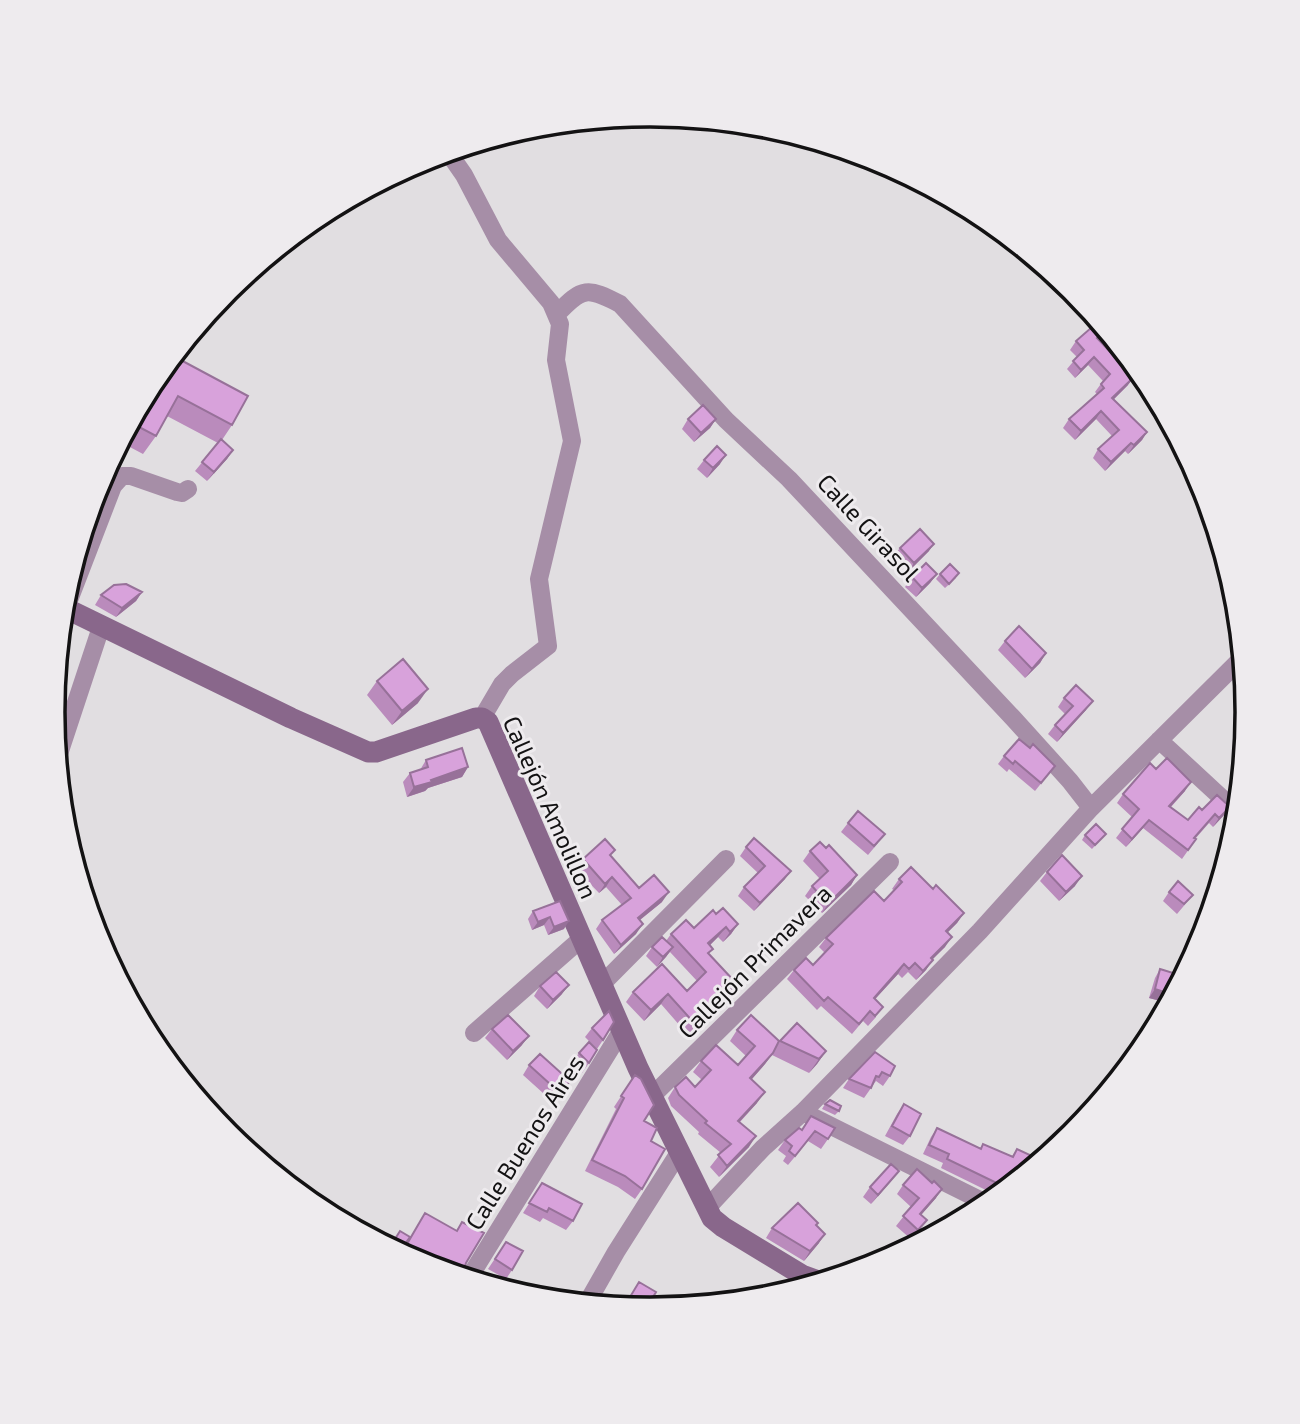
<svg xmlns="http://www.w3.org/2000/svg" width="1300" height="1424" font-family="'Exo 2',sans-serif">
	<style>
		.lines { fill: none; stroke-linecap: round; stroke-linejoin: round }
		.street { stroke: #a68ea7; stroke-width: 18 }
		.secondary { stroke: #89678b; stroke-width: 21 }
		.wall { fill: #ba8bbc }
		.shaded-wall { fill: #977199 }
		.building { fill: #d8a2db; stroke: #977199; stroke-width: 2 }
		.labels { text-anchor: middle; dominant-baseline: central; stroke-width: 6; stroke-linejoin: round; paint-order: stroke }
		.street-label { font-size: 24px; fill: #131213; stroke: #eeebee }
		.rim { fill: none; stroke: #131213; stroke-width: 3.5 }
	</style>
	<rect width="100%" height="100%" fill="#e1dee1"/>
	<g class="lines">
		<path class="street" d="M448,152L464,175L498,240L551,303L560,324L556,360L572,441L539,579L548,646L512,674L502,684L482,718
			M557,314C582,287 588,287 620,304L726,420L789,479L1013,718L1070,781L1091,808
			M1153,392L1159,409L1168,420
			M66,608L113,486L122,476H131L177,492L182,493L188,489
			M1159,740L1238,813
			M57,760L101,627
			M602,984L726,859
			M474,1033L581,939
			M652,1096L890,862
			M803,1112L988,1204
			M707,1208L763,1148L803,1112L980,931L1091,808L1242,658
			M469,1278L622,1030
			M587,1303L616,1252L680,1151"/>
		<path class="secondary" d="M63,607L291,718L368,752H376L476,718H482L488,722L638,1068L712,1218L723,1227L802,1275L821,1282"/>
	</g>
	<path class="wall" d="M1100,335L1097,338L1128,385L1114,399L1147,432L1142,440L1128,454L1125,451L1105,471L1093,458L1098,449L1112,436L1096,419L1075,440L1063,428L1069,419L1097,394L1095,392L1103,381L1088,365L1075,378L1067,369L1077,357L1070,350L1076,341Z
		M177,358L232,425L222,440L233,450L227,459L207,481L195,471L218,443L167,416L156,436L143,454L126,445L164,377Z
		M688,419H716L710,428L694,442L682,429Z
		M704,460L720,464L707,478L697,469Z
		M900,548L929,551L909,571L894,555Z
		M937,574L930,583L916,597L905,587L912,577Z
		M940,574L956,578L945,588L936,579Z
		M142,592L136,601L116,617L95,605L101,595Z
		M1005,641L1046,653L1040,663L1025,678L998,650Z
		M377,681L418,703L392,725L367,695Z
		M1064,698L1086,710L1057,742L1048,734L1055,725L1065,714L1058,707Z
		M1030,748L1055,766L1035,791L1009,769L1007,772L998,764L1004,756Z
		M426,760L468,767L462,777L428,788L425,791L407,797L403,782L410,773L420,770Z
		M1156,769L1185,791L1171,807L1188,820L1202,810L1230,807L1224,815L1213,827L1209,823L1195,839H1196L1182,859L1143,828L1126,847L1116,838L1132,817L1117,803L1123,794Z
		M848,823L878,843L868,855L841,832Z
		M1085,835L1102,838L1092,849L1082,840Z
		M746,847L785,879L754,911L738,896L744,887L758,873L740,856Z
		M810,851L857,875L851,885L822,913L805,896L812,886L820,879L803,861Z
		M611,856L639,888L662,902L640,920L636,934L614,954L596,929L602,920L622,905L606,887L599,893L576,869L583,859Z
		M1047,872L1075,886L1059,901L1040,881Z
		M899,879L933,889L964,913L957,923L947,933L945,947L932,959L926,970L916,980L908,972L902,978L898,974L875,999L876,1017L868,1026L863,1021L852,1034L821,1006L817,1010L787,979L794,970L813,965L825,953L819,947L826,938L884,901L894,890L892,889Z
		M1169,892L1193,895L1177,914L1163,901Z
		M560,901L564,929L548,935L544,925L532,930L528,919L533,911Z
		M716,914L738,924L731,934L723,942L718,937L710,945L709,954L736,983L725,1001L688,1035L661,1004L644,1021L626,1002L633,992L687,991L697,981L670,952L657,967L646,956L652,947L666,941L671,934L694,928Z
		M1160,969L1183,976L1168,1003L1149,998L1155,978Z
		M540,986L562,994L547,1009L534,996Z
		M592,1028L603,1040L597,1049L585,1037Z
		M492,1029L522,1045L507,1060L485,1038Z
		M737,1030L776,1047L780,1041L826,1051L817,1064L809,1073L772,1055L765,1064L752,1079L757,1103L740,1122L749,1147L719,1177L710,1167L721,1153L698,1134L699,1132L671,1106L668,1098L675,1087H695L702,1080L693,1072L701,1061L738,1065L746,1056L730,1041Z
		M875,1052L890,1076L883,1086L876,1081L864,1098L843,1088L849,1079Z
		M579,1053L589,1063L582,1073L572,1062Z
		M529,1065L564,1090L553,1102L523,1075Z
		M635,1075L644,1121L651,1141L642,1189L635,1199L618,1187L585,1171L616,1109L614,1107Z
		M825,1104L839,1111L835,1115L822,1109Z
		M904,1104L910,1136L903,1145L885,1136L897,1114Z
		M811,1116L828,1139L821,1149L808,1141L788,1165L783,1161L786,1156L778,1150L785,1140L802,1130Z
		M937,1128L980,1148L983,1144L1012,1156L1017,1149L1025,1174L998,1196L941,1168L943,1163L923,1154L931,1137Z
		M892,1180L871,1204L863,1197L870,1187Z
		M542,1183L573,1221L566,1230L543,1218L540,1222L523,1213Z
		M903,1185L936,1198L921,1215V1229L912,1240L896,1226L911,1207L897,1194Z
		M425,1213L456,1231L462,1222L466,1263L462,1276L421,1264L401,1253Z
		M816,1226L819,1243L804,1261L766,1238L772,1228Z
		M506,1242L512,1270L506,1279L488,1269Z"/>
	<path class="shaded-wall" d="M1094,357L1088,365L1075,378L1081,370Z
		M1134,377L1128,385L1107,406L1112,398Z
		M1101,411L1096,419L1075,440L1081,431Z
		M716,419L710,428L694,442L701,433Z
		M1147,432L1142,440L1128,454L1134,445Z
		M1131,443L1125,451L1105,471L1111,462Z
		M233,450L227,459L207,481L214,472Z
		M726,455L720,464L707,478L713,468Z
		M934,544L929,551L909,571L914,563Z
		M937,574L930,583L916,597L922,588Z
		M142,592L136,601L116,617L122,608Z
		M1046,653L1040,663L1025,678L1032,669Z
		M428,689L418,703L392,725L402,711Z
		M1093,701L1086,710L1057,742L1063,733Z
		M468,767L462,777L428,788L425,791L407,797L414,787L431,780Z
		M1191,782L1185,791L1163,815L1169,806Z
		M1230,807L1224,815L1213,827L1219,818Z
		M1149,820L1143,828L1126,847L1132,839Z
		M791,871L785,879L754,911L760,903Z
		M857,875L851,885L822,913L828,904Z
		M1082,876L1075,886L1059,901L1066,892Z
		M612,877L606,887L599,893L605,884Z
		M669,892L662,902L631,927L638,918Z
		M964,913L957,923L939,941L946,931Z
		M550,917L544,925L532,930L538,922Z
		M569,921L564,929L548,935L554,927Z
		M643,924L636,934L614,954L621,945Z
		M738,924L731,934L723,942L730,932Z
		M726,927L718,937L701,954L708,943Z
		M952,937L945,947L924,968L931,958Z
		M673,947L666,957L657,967L663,957Z
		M933,960L926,970L916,980L923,971Z
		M904,964L898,974L867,1008L874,998Z
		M569,985L562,994L547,1009L553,1000Z
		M1155,989L1173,995L1168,1003L1149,998Z
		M733,991L725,1001L688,1035L696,1025Z
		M668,994L661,1004L644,1021L651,1010Z
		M529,1036L522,1045L507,1060L513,1051Z
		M826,1051L817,1064L809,1073L819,1059Z
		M773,1053L765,1064L743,1089L750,1078Z
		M765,1092L757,1103L730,1132L738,1121Z
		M756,1136L749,1147L719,1177L727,1166Z
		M899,1171L892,1180L871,1204L878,1195Z
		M942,1189L936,1198L914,1223L920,1214Z
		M825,1234L819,1243L804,1261L810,1251Z"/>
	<path class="building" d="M1092,327L1100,335L1097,338L1134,377L1112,398L1147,432L1134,445L1131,443L1111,462L1098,449L1119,430L1101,411L1081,431L1069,419L1104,388L1101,384L1110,374L1094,357L1081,370L1073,361L1084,350L1076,341Z
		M177,358L248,396L232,425L178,396L156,436L139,427Z
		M703,405L716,419L701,433L688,419Z
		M221,439L233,450L214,472L202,462Z
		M717,446L726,455L713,468L704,460Z
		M920,529L934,544L914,563L900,548Z
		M80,542L82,543L73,566Z
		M926,563L937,574L922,588L912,577Z
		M950,564L959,573L949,584L940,574Z
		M126,584L142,592L122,608L101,595L114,585Z
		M1019,626L1046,653L1032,669L1005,641Z
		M403,659L428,689L402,711L377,681Z
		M1076,685L1093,701L1063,733L1055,725L1073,706L1064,698Z
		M1019,739L1030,748L1033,744L1055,766L1041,783L1015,761L1013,764L1004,756Z
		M462,748L468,767L431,780L432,782L414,787L410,773L428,767L426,760Z
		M1167,758L1191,782L1169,806L1188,820L1199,807L1202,810L1217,795L1230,807L1219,818L1215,814L1194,838L1196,839L1188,850L1149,820L1132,839L1122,829L1139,809L1123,794L1150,763L1156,769Z
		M858,811L885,834L874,846L848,823Z
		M1096,824L1106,834L1095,845L1085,835Z
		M754,838L791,871L760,903L744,887L765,866L746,847Z
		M605,839L615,850L610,855L639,888L654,875L669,892L638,918L643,924L621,945L602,920L631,898L612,877L605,884L583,859Z
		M820,842L826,848L829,845L857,875L828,904L812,886L828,871L810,851Z
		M1062,855L1082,876L1066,892L1047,872Z
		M911,867L933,889L936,885L964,913L946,931L952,937L931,958L933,960L923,971L915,963L909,969L904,964L874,998L883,1007L875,1016L870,1011L859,1024L828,997L824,1001L794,970L806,958L813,965L833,944L826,938L874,891L884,901L902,882L899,879Z
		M1178,881L1193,895L1184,904L1169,892Z
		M560,901L569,921L554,927L550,917L538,922L533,911Z
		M723,908L738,924L730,932L726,927L708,943L713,949L708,953L736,983L730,988L733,991L696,1025L668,994L651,1010L633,992L662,964L687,991L706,972L671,934L686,920L694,928L713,910L716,914Z
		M662,937L673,947L663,957L652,947Z
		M1160,969L1183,976L1173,995L1155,989Z
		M556,972L569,985L553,1000L540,986Z
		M609,1011L614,1022L603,1040L592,1028Z
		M508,1015L529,1036L513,1051L492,1029Z
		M751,1015L779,1041L773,1053L750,1078L765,1092L738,1121L756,1136L727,1166L718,1155L731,1144L705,1123L707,1121L679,1095L675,1087L686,1077L695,1087L711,1070L701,1061L716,1045L738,1065L755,1046L737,1030Z
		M797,1023L826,1051L819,1059L780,1041Z
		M589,1042L597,1050L589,1063L579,1053Z
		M875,1052L895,1066L890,1076L882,1072L879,1077L876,1076L871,1088L849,1079Z
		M540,1054L570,1081L560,1093L529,1065Z
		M635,1075L641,1079L654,1105L644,1121L657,1128L651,1141L665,1149L642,1189L625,1176L592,1160L624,1098L621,1096Z
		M830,1100L841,1106L839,1111L825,1104Z
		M904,1104L921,1114L910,1136L892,1126Z
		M811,1116L835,1128L828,1139L815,1131L795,1156L789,1151L792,1146L785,1140L799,1128L802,1130Z
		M937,1128L981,1149L983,1144L1013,1157L1017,1149L1032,1156L1025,1174L1007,1188L947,1159L949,1154L929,1145Z
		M891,1164L899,1171L878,1195L870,1187Z
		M917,1169L932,1183L934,1181L942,1189L920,1214L927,1220L918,1230L903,1216L919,1198L903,1185Z
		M542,1183L582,1204L573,1221L549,1208L547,1212L529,1203Z
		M798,1203L818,1223L816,1225L825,1234L810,1251L772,1228Z
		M425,1213L457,1231L462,1222L484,1233L466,1263L462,1276L407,1244Z
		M400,1231L410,1237L399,1252L390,1247Z
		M506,1242L523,1251L512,1270L495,1259Z
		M639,1282L656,1292L646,1309L617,1306L621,1299L627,1302Z"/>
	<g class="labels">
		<g class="street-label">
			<text transform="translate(869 527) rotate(47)">Calle Girasol</text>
			<text transform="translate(551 807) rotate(66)">Callejón Amolillon</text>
			<text transform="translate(754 961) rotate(-45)">Callejón Primavera</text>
			<text transform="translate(524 1142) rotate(-58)">Calle Buenos Aires</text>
		</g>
	</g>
	<path d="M0 0H1300V1424H0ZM65 712a585 585 0 1 1 1170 0a585 585 0 1 1-1170 0Z" fill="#eeebee" fill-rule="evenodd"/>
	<path class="rim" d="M65 712a585 585 0 1 1 1170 0a585 585 0 1 1-1170 0Z"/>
</svg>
